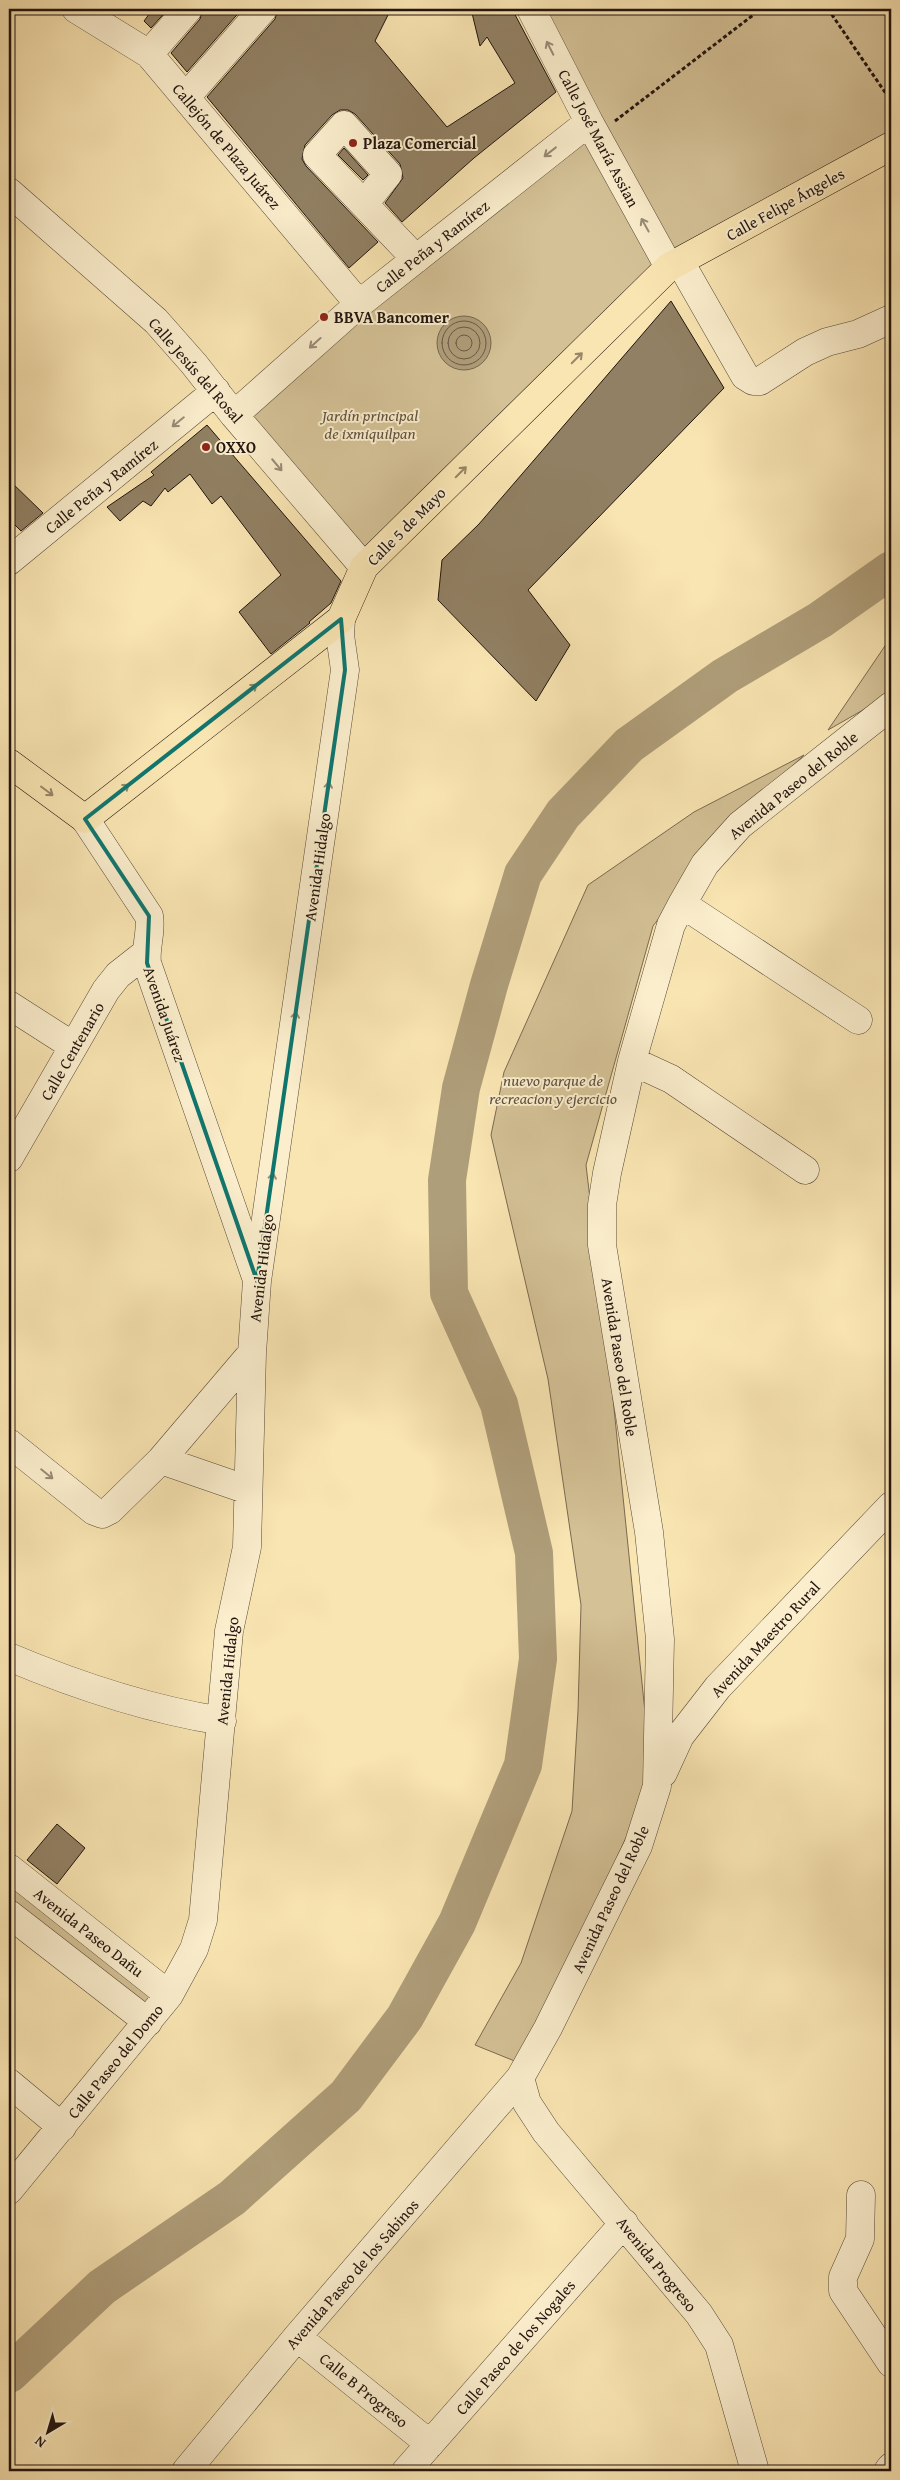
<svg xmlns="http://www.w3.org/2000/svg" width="900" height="2480" font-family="'Gentium Book Plus',serif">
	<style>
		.green { fill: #d4c196; stroke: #7a6a52 }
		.water { fill: #af9e7a; stroke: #76664f }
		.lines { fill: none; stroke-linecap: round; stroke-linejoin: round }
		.shore { stroke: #685844; stroke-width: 1 }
		.river { stroke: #af9e7a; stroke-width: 38 }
		.building { fill: #918063; stroke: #20130e }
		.minor-casing { stroke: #564837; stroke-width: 29 }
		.major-casing { stroke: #20130e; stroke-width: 29 }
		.path { stroke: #20130e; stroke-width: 3; stroke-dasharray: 4 2.5; stroke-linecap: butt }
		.minor { stroke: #fbeecd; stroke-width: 28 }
		.major { stroke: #f9e5b2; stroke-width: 28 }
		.oneway { stroke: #988b77 }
		.oneway2 { stroke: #978668 }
		.marked { fill: none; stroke: #0f766e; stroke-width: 4; stroke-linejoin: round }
		.poi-dot { fill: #8f2418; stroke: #fbeecd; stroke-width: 2 }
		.labels { text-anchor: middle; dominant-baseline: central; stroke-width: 4; stroke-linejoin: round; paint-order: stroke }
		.street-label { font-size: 16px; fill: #20130e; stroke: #fbeecd }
		.poi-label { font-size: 16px; font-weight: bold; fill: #20130e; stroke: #fbeecd; text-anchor: start }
		.park-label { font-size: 16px; font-style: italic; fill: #5f503e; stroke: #fbeecd }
	</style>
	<rect width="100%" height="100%" fill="#f9e5b2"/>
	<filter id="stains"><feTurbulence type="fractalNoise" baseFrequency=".004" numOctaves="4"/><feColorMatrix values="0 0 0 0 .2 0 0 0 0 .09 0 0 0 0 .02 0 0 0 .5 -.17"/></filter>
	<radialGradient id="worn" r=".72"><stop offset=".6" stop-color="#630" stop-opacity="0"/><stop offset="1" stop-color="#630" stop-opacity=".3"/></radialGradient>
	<path class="green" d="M534,9H891V146L669,267L364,567L234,415L589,122Z
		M891,637V694L828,730Z
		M804,755L735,821L653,926L586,1165L610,1369L652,1781L522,2064L475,2045L521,1963L572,1811L578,1711L581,1605L548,1379L491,1135L504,1072L588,885L694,812Z
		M9,1868L169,1995L148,2022L9,1914Z"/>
	<path class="water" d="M437 343a27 27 0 1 1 54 0a27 27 0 1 1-54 0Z"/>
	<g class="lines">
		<path class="shore" d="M442 343a22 22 0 1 1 44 0a22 22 0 1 1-44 0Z
			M448 343a16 16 0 1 1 32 0a16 16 0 1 1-32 0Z
			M456 343a8 8 0 1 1 16 0a8 8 0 1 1-16 0Z"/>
		<path class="river" d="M9,2374L102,2287L232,2198L346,2096L405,2017L457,1923L523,1765L538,1659L534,1553L499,1404L449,1293L447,1180L461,1088L489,985L523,874L563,814L629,745L725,676L820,620L891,570"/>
	</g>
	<path class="building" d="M153,9H168L151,28L144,21Z
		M203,9H242L187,72L171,53L200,19Z
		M278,9H391L375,41L447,127L515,83L487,37L480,46L471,9H512L556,92L474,158L402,222L385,203L403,178L400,164L355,114L348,110H340L332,115L305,145L302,159L306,166L378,242L349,268L207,97L275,19Z
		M344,148L368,175L363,180L338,155Z
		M671,301L724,388L528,590L570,645L536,701L438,600L442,560L479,524Z
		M207,425L341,581L331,603L309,622L310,623L271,654L239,612L281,575L221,496L212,504L190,474L168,492L165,488L151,506L143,501L120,521L107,507L154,475L151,472Z
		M9,480L43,513L21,531L9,519Z
		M57,1824L85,1848L57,1884L27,1860Z"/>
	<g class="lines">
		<g class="minor-casing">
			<path id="minor" d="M76,9L149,54L359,304
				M531,9L589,122L669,267
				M149,54L188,9
				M186,97L263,9
				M9,192L156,321L194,364L234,415L364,567
				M364,204L388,174L344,125L317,155L416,259
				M680,262L745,376L753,381H760L805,352L827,342L858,334L891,319
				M234,415L359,304L589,122
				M9,561L216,391
				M85,819L149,916C152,932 145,947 147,963L256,1277
				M682,904L858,1020
				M9,1005L73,1046
				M632,1061L671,1079L805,1170
				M9,1158L106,990L118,975L146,953
				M9,1443L94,1511L102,1514L110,1510L161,1460L252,1353
				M161,1460L248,1490
				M9,1657C78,1686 147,1709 222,1721
				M663,1773L680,1736L718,1687L891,1506
				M9,1868L169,1995
				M9,1914L148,2022
				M520,2078L527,2103L546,2132L699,2314L719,2345L755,2471
				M9,2083L62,2127
				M9,2190L169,1995L194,1949L203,1920L229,1631L247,1547L252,1353L257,1281L345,670L340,635L341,619
				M861,2195L860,2239L843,2277V2291L891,2363
				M297,2337L430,2444
				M186,2471L297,2337L520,2078L548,2028L638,1846L657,1786L660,1639L649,1532L602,1245V1205L607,1173L632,1061L671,925L682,904L705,864L740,825L891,706
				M406,2471L624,2223
				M888,2471L891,2467"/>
		</g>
		<g class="major-casing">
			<path id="major" d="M9,763L85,819L341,619L364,567L669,267L891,146"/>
		</g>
		<path class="path" d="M828,9L891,101
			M615,121L761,9"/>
		<use href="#minor" class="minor"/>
		<use href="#major" class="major"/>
	</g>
	<defs><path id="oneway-shaft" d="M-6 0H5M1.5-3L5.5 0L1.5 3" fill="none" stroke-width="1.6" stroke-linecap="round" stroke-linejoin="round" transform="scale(1.25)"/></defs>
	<g class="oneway">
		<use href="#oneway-shaft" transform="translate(550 48) rotate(-117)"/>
		<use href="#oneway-shaft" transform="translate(550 152) rotate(142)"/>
		<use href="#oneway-shaft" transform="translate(645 225) rotate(-119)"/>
		<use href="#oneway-shaft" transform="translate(315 343) rotate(138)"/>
		<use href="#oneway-shaft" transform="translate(178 422) rotate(141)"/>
		<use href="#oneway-shaft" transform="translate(277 465) rotate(50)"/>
		<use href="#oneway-shaft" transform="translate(328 789) rotate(-82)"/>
		<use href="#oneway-shaft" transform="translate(295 1019) rotate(-82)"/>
		<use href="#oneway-shaft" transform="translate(272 1180) rotate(-82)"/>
		<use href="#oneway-shaft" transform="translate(47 1474) rotate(39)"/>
	</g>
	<g class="oneway2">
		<use href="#oneway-shaft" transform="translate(577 358) rotate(-45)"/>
		<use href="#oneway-shaft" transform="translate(461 472) rotate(-45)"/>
		<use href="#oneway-shaft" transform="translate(251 689) rotate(-38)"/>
		<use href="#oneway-shaft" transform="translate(123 789) rotate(-38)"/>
		<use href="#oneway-shaft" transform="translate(47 791) rotate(37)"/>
	</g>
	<path class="marked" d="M341,619L345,670L257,1281L147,963L149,916L85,819Z"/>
	<g class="poi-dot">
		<circle cx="353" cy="143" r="5"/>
		<circle cx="324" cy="317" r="5"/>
		<circle cx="206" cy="447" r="5"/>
	</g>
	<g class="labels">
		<g class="street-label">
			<text transform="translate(599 138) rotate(62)">Calle José María Assian</text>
			<text transform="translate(227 146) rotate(50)">Callejón de Plaza Juárez</text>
			<text transform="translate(785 204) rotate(-29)">Calle Felipe Ángeles</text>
			<text transform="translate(432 246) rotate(-38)">Calle Peña y Ramírez</text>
			<text transform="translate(196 370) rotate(49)">Calle Jesús del Rosal</text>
			<text transform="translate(101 486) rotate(-39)">Calle Peña y Ramírez</text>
			<text transform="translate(406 526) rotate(-45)">Calle 5 de Mayo</text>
			<text transform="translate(793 785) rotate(-39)">Avenida Paseo del Roble</text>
			<text transform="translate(317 867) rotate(-82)">Avenida Hidalgo</text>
			<text transform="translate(165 1014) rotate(71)">Avenida Juárez</text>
			<text transform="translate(72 1051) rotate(-60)">Calle Centenario</text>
			<text transform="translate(261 1268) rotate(-83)">Avenida Hidalgo</text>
			<text transform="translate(620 1357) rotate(81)">Avenida Paseo del Roble</text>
			<text transform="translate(765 1639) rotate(-47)">Avenida Maestro Rural</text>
			<text transform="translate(227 1671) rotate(-84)">Avenida Hidalgo</text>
			<text transform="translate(610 1899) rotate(-65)">Avenida Paseo del Roble</text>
			<text transform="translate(89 1932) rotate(38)">Avenida Paseo Dañu</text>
			<text transform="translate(115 2061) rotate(-51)">Calle Paseo del Domo</text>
			<text transform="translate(657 2264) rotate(51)">Avenida Progreso</text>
			<text transform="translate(352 2274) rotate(-49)">Avenida Paseo de los Sabinos</text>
			<text transform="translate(515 2347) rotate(-49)">Calle Paseo de los Nogales</text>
			<text transform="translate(364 2390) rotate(39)">Calle B Progreso</text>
		</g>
		<g class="poi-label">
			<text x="363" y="143">Plaza Comercial</text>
			<text x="334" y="317">BBVA Bancomer</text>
			<text x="216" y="447">OXXO</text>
		</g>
		<g class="park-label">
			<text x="370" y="415">Jardín principal<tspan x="370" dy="18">de ixmiquilpan</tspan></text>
			<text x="553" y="1080">nuevo parque de<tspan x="553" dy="18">recreacion y ejercicio</tspan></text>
		</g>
	</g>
	<rect width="900" height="2480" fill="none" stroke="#f9e5b2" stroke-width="30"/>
	<rect x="10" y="10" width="880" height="2460" fill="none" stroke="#20130e" stroke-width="2.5"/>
	<rect x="15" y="15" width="870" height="2450" fill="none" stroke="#20130e"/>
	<g transform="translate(48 2432) rotate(218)" stroke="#fbeecd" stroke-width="4" paint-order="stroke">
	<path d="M0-4L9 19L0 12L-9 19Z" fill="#20130e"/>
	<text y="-8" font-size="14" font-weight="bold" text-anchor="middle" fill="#20130e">N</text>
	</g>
	<rect width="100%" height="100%" filter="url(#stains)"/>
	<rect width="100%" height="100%" fill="url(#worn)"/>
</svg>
